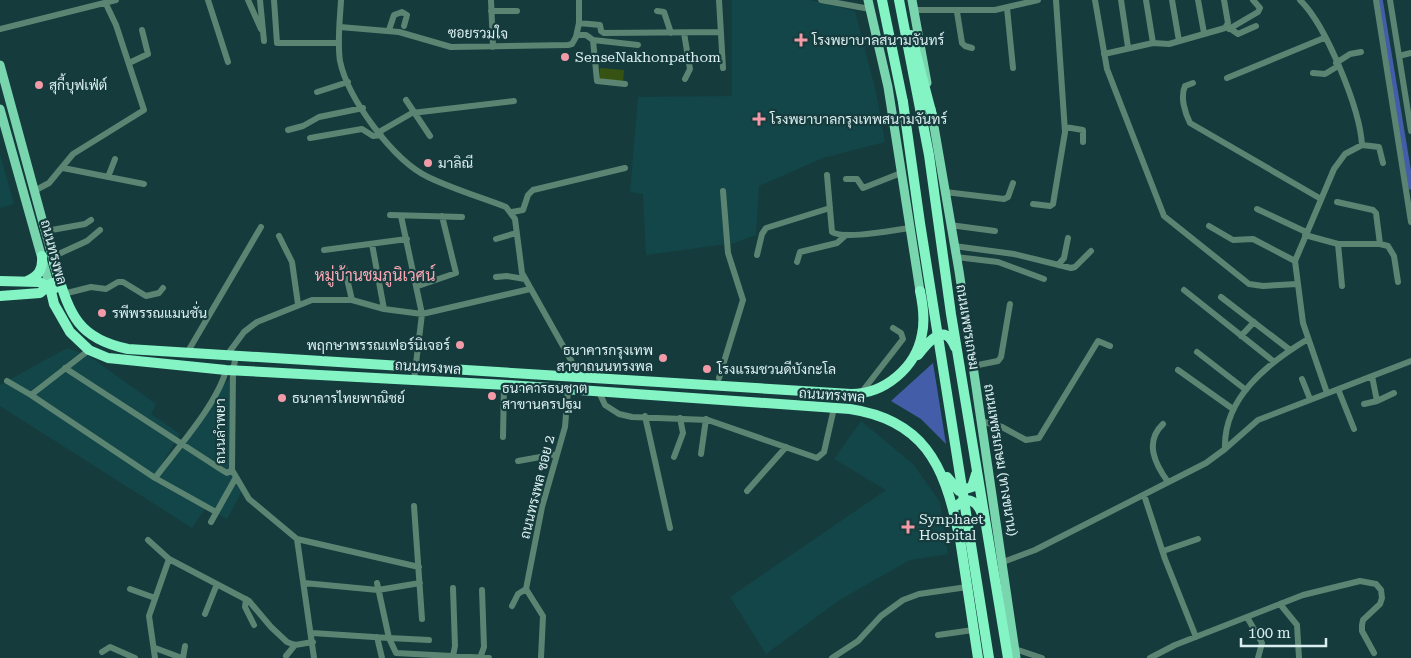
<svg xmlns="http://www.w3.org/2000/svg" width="1411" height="658" font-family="'Roboto Serif',Sarabun,serif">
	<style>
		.built { fill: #134648 }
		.green { fill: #375313 }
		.water { fill: #435da8 }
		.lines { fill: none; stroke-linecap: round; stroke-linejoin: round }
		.canal { stroke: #435da8; stroke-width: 5.5 }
		.minor { stroke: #5b8572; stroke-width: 6 }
		.major { stroke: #79d5ae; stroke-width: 9 }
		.highway { stroke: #84f4c5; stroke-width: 10 }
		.highway-bridge { stroke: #84f4c5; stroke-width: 10 }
		.poi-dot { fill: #f39aa7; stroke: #153b3d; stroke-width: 2 }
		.labels { text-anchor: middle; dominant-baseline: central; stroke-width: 4.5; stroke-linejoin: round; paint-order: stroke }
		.street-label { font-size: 14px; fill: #daeeef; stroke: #153b3d }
		.poi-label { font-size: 14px; fill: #daeeef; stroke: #153b3d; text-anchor: start }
		.quarter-label { font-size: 16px; fill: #fca8b4; stroke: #153b3d }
	</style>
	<rect width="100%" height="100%" fill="#153b3d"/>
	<path class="built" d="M732,0H810L855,11L876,92L885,142L823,158L759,186L756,235L734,243L646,255L643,194L630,192L638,97L732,96Z
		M0,154L14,204L0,208Z
		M67,348L89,356L156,404L151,414L180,434L152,480L205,509L192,528L0,406V385Z
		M231,376L229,456L242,491L227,519L155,478Z
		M861,421L913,464L940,502L948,554L910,560L838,601L766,654L730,597L886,490L834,459Z"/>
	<path class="green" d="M600,68L624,70L623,82L599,80Z"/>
	<path class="water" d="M933,363L946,444L921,419L891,401Z"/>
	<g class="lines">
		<path class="canal" d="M1380,0L1411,187"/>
		<path class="minor" d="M208,0L228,62
			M248,0L261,29
			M260,0L264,41
			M274,0L277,43H339
			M341,0C340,20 337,41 340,61C348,99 393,160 428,177C453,189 480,197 506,207L515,219L522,273L581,378
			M491,0L493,47
			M719,0L723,68
			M821,0L870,9
			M1095,0L1107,69L1164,216L1249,284L1263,286L1297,284
			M1121,0L1128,47
			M1146,0L1153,43
			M1172,0L1179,41
			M1198,0L1204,33
			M1300,0C1326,25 1360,109 1362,145L1345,154L1334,169L1295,261L1303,323L1327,393
			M1376,0L1411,222
			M1390,0L1411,131
			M1007,8L1013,68
			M914,10H995L1038,0
			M491,11H517
			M657,11L664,12L671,33
			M957,12L962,43L965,46L972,48
			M579,23L600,25L601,31L604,33L720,32
			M340,27L399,32L451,47L568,45L572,44L576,37L579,23V0
			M1228,27L1238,34L1256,26
			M0,29L116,0
			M1229,29L1258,12L1260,8L1253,0
			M389,30L394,15L402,12L407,15L404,26
			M684,33L690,69L685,79
			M577,35H586L593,40L638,45
			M593,40L597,81L625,84
			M1104,54L1153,43L1169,44L1225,28L1228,23L1224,0
			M1399,56L1411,53
			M129,63L148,54L142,30
			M1336,63L1350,54L1361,52
			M1313,73L1325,74L1338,66
			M1227,78L1324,38
			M1193,83L1185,86C1180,97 1185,113 1190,123L1321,199
			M317,92L348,82
			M406,100L430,136
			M1065,127L1083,130V142
			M288,130L303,126L319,117L363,108
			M379,132L412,113L514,101
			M310,138L362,129L373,136L381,135
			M1362,145L1379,147L1383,163
			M63,168L144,184
			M827,175L832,232C845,240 893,230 910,228
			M108,177L115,159
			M846,179H857L863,188L901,173
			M34,191L49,183L73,154L144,110L116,25L106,4
			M945,192L1004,199L1008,197L1013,183
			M1337,202L1373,210L1376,213L1380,244
			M1033,204L1050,206L1053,204L1065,132L1056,0
			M1257,209L1306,232
			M512,212L523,210L528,195L533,190L625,168
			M390,215L462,217
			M401,216L422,314L414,380
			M950,225L995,231
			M1209,226L1233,240L1253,239L1295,261
			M46,231L85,224L91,220
			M1305,235L1338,244H1380L1388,246L1394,256L1398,282
			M279,236L292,262L298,304
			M496,239L516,233
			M372,244L384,309
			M1338,244L1342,286
			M954,246L1014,254L1071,268L1075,267L1091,251
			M324,250L407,239
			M757,255L762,234L766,228L830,208
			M52,257L87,241L100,230
			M956,257L998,262L1044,279
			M797,262L800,252L837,243L846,235
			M1058,265L1064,258L1068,238
			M344,266L352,300
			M496,277L507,276L525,279
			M418,286L456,273L442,216
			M1184,290L1273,361
			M63,294L91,287L106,289L118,282H123L146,296L159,293L163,288
			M1221,297L1290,350
			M1241,336L1254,322
			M89,350L31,395L155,478L216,512
			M1197,352L1246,390
			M187,353L261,227
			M227,355L244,332L257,322L312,300H352L384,309L422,314L530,289
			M236,356L233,370L232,470L249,499L297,539L314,658
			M973,366L998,361L1001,357L1010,304
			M65,368L222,470L227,473L232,470
			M1178,370L1233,409
			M719,378L743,300L728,253L723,191
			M1302,379L1310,399
			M7,381L31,395
			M1338,389L1354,429
			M599,392L605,405L619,414L632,417L708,420L817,458L824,452L834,408
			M861,393L903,339L901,333L893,328
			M1377,401L1394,393
			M1364,404L1377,401L1372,376
			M645,416L670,528
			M981,421L1002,427L1026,440L1039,438L1098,341L1110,346
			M1163,424C1144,442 1155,464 1168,482
			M503,437L504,385
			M1225,449C1223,398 1268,363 1308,339
			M701,454L706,419
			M674,457L683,433L680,418
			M518,461L557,454
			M155,478C176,450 218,403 226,370
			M747,491L786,447
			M1144,495L1165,559L1196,637
			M414,506L422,619
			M211,522L235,479
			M297,539L419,567
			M148,540L169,559
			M1163,551L1198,539
			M1003,562L1035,550L1206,463L1225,449L1258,420L1411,361
			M304,583L378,590L420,583
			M377,583L389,638L429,640
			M130,589L155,598
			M526,589L542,507L565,427L568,390
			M246,599L245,607L254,625
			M1280,604L1297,625L1299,658
			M512,606L518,594L526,589L543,616L541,658
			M205,614L217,584
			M1247,617L1262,643L1258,658
			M312,633L389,638L396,653L489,658
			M938,635L973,630
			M377,637L382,658
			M155,648L182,658
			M1015,649L1042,658
			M102,652L110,647L135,658
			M286,656L295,645
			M453,656L455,646L453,588
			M155,658L149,616L169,559L249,601L271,627L287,642L295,645L313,642
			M183,658L185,646
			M480,658L484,647L482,590
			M832,658L858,641L881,616L903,600L919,594L967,587
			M1150,658L1175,645L1303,595L1360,581L1376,584L1381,590L1382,598L1380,604L1363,620L1362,625V631L1374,653"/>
		<path class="major" d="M868,0L888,87L920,291
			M912,0L927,83
			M0,65L54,263
			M0,109L50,287
			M931,109L959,271L1016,658"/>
		<path class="highway" d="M882,0L903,102
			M899,0L929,155L951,314L1008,658
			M911,35L932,115
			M54,263C69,310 74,338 128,349L851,394C884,394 916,368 922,334C925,320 923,305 920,291
			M0,281L39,282L54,289
			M27,281C39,276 43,269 42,256
			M50,287L54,304L70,332L89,350L108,358L226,370L507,385L850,409C923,420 944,464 958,531
			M0,296L40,293L52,283
			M918,355C928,342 945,321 955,347
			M947,477L959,491L972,487L976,474
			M958,505C969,495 978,503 982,514
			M958,526L978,658"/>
		<path class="highway-bridge" d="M903,102L920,223L989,658"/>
	</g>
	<g class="poi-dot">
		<path d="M798.5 32.5h5v5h5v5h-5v5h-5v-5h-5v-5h5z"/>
		<circle cx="565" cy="57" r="5"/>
		<circle cx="39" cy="85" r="5"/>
		<path d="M756.5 111.5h5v5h5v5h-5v5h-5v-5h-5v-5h5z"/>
		<circle cx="428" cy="163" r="5"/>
		<circle cx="102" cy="313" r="5"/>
		<circle cx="460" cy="345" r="5"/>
		<circle cx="663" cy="358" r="5"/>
		<circle cx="707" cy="369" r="5"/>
		<circle cx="492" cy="396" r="5"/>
		<circle cx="282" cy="398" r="5"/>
		<path d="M905.5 519.5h5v5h5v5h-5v5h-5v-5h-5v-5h5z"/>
	</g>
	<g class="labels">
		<g class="street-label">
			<text transform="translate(478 33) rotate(1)">ซอยรวมใจ</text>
			<text transform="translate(54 252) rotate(75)">ถนนทรงพล</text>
			<text transform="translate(968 327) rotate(81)">ถนนเพชรเกษม</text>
			<text transform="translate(428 367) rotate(4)">ถนนทรงพล</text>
			<text transform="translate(832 395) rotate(4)">ถนนทรงพล</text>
			<text transform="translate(220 431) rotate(-90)">ถนนลำพยา</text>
			<text transform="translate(1001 460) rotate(81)">ถนนเพชรเกษม (ทางขนาน)</text>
			<text transform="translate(537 487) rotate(-76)">ถนนทรงพล ซอย 2</text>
		</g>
		<g class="poi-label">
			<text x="812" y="40">โรงพยาบาลสนามจันทร์</text>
			<text x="575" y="57">SenseNakhonpathom</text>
			<text x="49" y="85">สุกี้บุฟเฟ่ต์</text>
			<text x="770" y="119">โรงพยาบาลกรุงเทพสนามจันทร์</text>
			<text x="438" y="163">มาลิณี</text>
			<text x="112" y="313">รพีพรรณแมนชั่น</text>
			<text x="450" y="345" text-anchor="end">พฤกษาพรรณเฟอร์นิเจอร์</text>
			<text x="653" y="350" text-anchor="end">ธนาคารกรุงเทพ<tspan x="653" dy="16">สาขาถนนทรงพล</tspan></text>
			<text x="717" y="369">โรงแรมชวนดีบังกะโล</text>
			<text x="502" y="388">ธนาคารธนชาต<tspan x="502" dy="16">สาขานครปฐม</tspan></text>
			<text x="292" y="398">ธนาคารไทยพาณิชย์</text>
			<text x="919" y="519">Synphaet<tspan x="919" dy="16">Hospital</tspan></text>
		</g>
		<g class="quarter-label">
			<text x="375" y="275">หมู่บ้านชมภูนิเวศน์</text>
		</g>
	</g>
	<path d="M1241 638v8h85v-8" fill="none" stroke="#daeeef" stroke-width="2.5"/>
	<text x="1248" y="638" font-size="15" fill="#daeeef" stroke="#153b3d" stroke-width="4" paint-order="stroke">100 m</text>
</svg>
